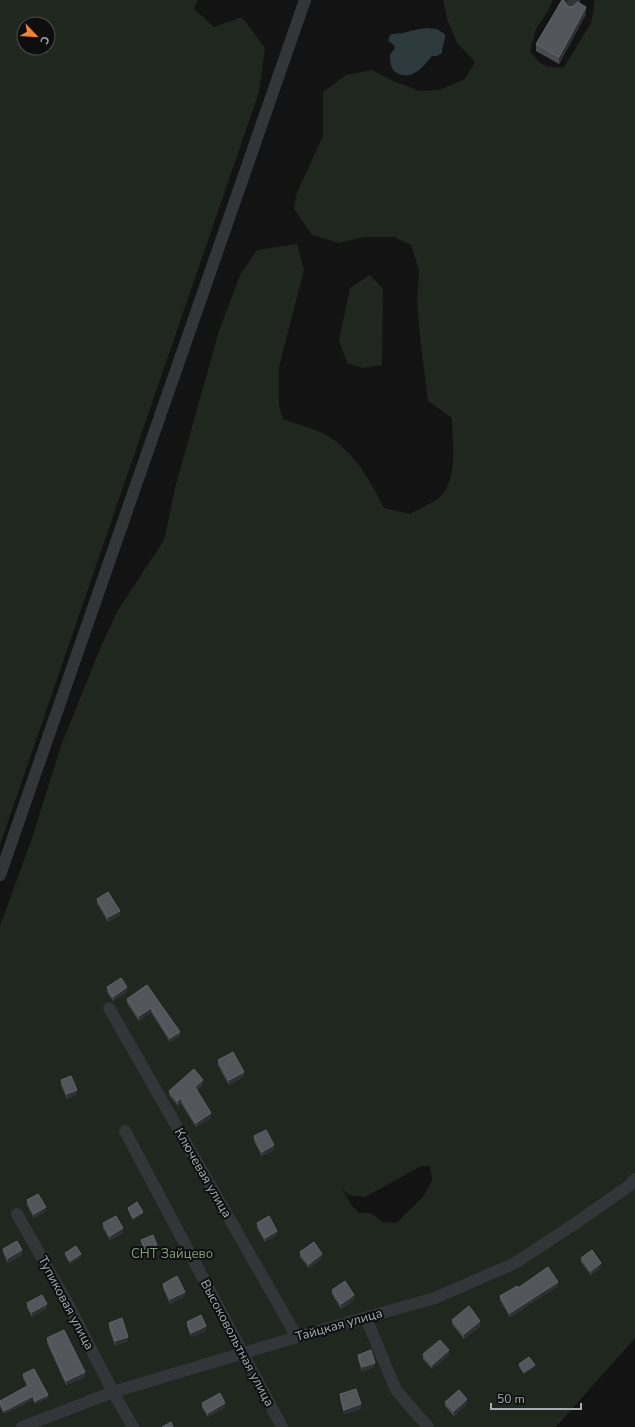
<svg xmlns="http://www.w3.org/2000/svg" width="635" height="1427" font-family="'Nunito Sans',sans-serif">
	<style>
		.green { fill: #1f271f; fill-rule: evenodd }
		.water { fill: #2c393d }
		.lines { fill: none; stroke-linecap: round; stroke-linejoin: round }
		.minor { stroke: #333639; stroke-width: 12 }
		.wall { fill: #484b4f }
		.shaded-wall { fill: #2f3033 }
		.building { fill: #52565a; stroke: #5f6468 }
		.labels { text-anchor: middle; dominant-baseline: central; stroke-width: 4; stroke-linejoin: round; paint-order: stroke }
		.street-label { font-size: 13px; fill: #a4adb5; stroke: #0e0e0f }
		.park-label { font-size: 13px; fill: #80a17a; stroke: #0e0e0f }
	</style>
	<rect width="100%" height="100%" fill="#131314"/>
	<path class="green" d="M0,0H198L194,9L214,27L242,17L265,48L259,92L0,845ZM24,24H48V48H24Z
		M443,0H553L548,11L536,29L530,51C540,66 546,68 564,67L591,23L595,0H635V1338L556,1427H0V926L31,841L62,743L102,644L118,610L164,540L176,484L219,331L240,275L257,250L297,244L304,270L279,367V405L283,419C296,424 314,428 326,435C354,451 370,480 384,508L410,514C418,509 433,503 440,497C459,477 452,444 452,418L428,401L421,346L417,304L419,270L411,245L394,237H363L339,243L312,235L294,209L296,195L323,136V92L346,75L372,70L393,81L420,91L439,90L465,79L475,62L457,43L447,19ZM421,1166H430L432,1180L423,1197L396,1223L383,1222L371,1213H359L352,1206L341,1187L348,1195L365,1197Z
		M370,275L383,289L382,365L362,368L347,363L339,340L350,288Z"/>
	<path class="water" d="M426,28L437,29L445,34C446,40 442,46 442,53L437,56H432C424,66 413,80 399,74C396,73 393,71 392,68C390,64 390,59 390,55L395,48L393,44L388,41L390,35C394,33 398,34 403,33C411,31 417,29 426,28Z"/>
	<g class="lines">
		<path class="minor" d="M571,6L574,0
			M0,875L305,0
			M109,1008L297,1337
			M125,1131L282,1427
			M17,1214L68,1304L113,1392L133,1427
			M366,1318L396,1390L428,1427
			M22,1427L113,1392L297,1337L435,1298L515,1263L576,1223L630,1185L635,1179"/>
	</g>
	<path class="wall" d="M564,0V2L567,6L572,7L586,14L559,64L536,51V44Z
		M97,899L120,915L108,922L97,903Z
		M147,985L180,1036L170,1042L151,1012L139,1021L127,1003V999Z
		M107,987L127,992L113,1001L107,992Z
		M218,1060L244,1076L229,1085L218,1065Z
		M61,1080L77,1094L67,1099L61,1085Z
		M203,1085L197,1090L211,1118L196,1127L181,1103L178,1106L169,1095V1091Z
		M254,1136L274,1150L262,1156L254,1141Z
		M27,1200L46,1211L34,1218L27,1205Z
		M128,1208L143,1214L133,1220L128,1210Z
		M103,1223L123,1233L110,1240L103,1228Z
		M257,1223L277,1235L265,1242L257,1228Z
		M141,1240L157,1247L145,1252L141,1242Z
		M3,1249L22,1255L8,1263L3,1253Z
		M300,1252L322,1258L309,1268L300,1257Z
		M65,1253L81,1257L70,1264L65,1255Z
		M581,1258L601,1267L591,1275L581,1262Z
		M163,1284L185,1296L170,1304L163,1288Z
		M558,1286L510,1317L500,1300V1296L518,1288Z
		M332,1290L354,1300L341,1309L332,1294Z
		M27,1303L47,1308L32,1317L27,1308Z
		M452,1320L480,1326L464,1339L452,1324Z
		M187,1322L206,1331L191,1337L187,1326Z
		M109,1323L128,1341L115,1346L109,1328Z
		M47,1338L85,1377L66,1385L47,1343Z
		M423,1354L449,1355L432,1369L423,1359Z
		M358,1355L375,1367L362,1372L358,1359Z
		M519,1364L535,1367L524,1374L519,1367Z
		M23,1374L48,1398L35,1404L33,1400L4,1414L0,1406V1401L27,1386L23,1378Z
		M340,1394L361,1409L344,1414L340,1399Z
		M445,1402L467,1404L454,1416L445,1406Z
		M202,1403L225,1407L208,1417L202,1408Z"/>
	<path class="shaded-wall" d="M586,7V14L559,64V57Z
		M120,911V915L108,922V917Z
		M127,987V992L113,1001V997Z
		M151,1008V1012L139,1021V1016Z
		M180,1032V1036L170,1042V1038Z
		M244,1072V1076L229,1085V1080Z
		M203,1080V1085L195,1091V1087Z
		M77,1090V1094L67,1099V1094Z
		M181,1098V1103L178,1106V1101Z
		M211,1113V1118L196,1127V1123Z
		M274,1145V1150L262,1156V1152Z
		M46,1207V1211L34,1218V1214Z
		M143,1212V1214L133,1220V1218Z
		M123,1228V1233L110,1240V1236Z
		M277,1231V1235L265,1242V1238Z
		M157,1245V1247L145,1252V1250Z
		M22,1250V1255L8,1263V1258Z
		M81,1254V1257L70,1264V1261Z
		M322,1254V1258L309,1268V1264Z
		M601,1263V1267L591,1275V1271Z
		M558,1282V1286L510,1317V1313Z
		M185,1292V1296L170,1304V1299Z
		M354,1295V1300L341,1309V1304Z
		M47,1304V1308L32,1317V1312Z
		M480,1321V1326L464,1339V1334Z
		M206,1326V1331L191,1337V1333Z
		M128,1337V1341L115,1346V1341Z
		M449,1350V1355L432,1369V1365Z
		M375,1363V1367L362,1372V1367Z
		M535,1365V1367L524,1374V1372Z
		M85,1372V1377L66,1385V1381Z
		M48,1395V1398L35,1404V1401Z
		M33,1396V1400L4,1414V1411Z
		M467,1399V1404L454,1416V1411Z
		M225,1403V1407L208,1417V1413Z
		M361,1404V1409L344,1414V1410Z"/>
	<path class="building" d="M562,0H564L567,6L572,7L578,2L586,7L559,57L536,44Z
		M108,892L120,911L108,917L97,899Z
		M121,978L127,987L113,997L107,987Z
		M147,985L180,1032L170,1038L151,1008L139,1016L127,999Z
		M233,1052L244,1072L229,1080L218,1060Z
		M194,1069L203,1080L195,1087L211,1113L196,1123L181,1098L178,1101L169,1091Z
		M71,1076L77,1090L67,1094L61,1080Z
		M266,1130L274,1145L262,1152L254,1136Z
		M38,1194L46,1207L34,1214L27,1200Z
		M137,1202L143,1212L133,1218L128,1208Z
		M116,1216L123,1228L110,1236L103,1223Z
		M269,1216L277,1231L265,1238L257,1223Z
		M153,1235L157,1245L145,1250L141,1240Z
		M17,1241L22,1250L8,1258L3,1249Z
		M314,1242L322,1254L309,1264L300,1252Z
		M76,1246L81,1254L70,1261L65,1253Z
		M592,1250L601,1263L591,1271L581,1258Z
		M548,1267L558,1282L510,1313L500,1296L517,1286L518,1288Z
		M177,1276L185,1292L170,1299L163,1284Z
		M345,1281L354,1295L341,1304L332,1290Z
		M42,1295L47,1304L32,1312L27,1303Z
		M469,1306L480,1321L464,1334L452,1320Z
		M201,1315L206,1326L191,1333L187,1322Z
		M122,1318L128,1337L115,1341L109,1323Z
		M64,1330L85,1372L66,1381L47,1338Z
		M440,1340L449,1350L432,1365L423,1354Z
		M371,1350L375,1363L362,1367L358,1355Z
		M529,1357L535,1365L524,1372L519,1364Z
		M34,1369L48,1395L35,1401L33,1396L4,1411L0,1402V1401L29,1385L23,1374Z
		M356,1389L361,1404L344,1410L340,1394Z
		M459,1390L467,1399L454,1411L445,1402Z
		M220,1393L225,1403L208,1413L202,1403Z
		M171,1422L173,1427H162Z"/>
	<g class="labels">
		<g class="street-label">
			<text transform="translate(203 1173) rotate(60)">Ключевая улица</text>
			<text transform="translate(66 1303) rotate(62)">Тупиковая улица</text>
			<text transform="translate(339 1325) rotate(-16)">Тайцкая улица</text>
			<text transform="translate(237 1343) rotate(62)">Высоковольтная улица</text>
		</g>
		<g class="park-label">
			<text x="172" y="1254">СНТ Зайцево</text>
		</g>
	</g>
	<g transform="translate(36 36) rotate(115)"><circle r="19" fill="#0e0e0f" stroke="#4a4e51"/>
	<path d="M0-3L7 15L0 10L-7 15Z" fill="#f5852a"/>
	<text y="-6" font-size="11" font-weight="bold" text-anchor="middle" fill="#a4adb5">С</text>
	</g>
	<path d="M491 1403v6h90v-6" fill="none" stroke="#a4adb5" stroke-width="2"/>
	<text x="497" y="1403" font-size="12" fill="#a4adb5" stroke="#0e0e0f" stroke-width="3" paint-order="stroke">50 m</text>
</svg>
